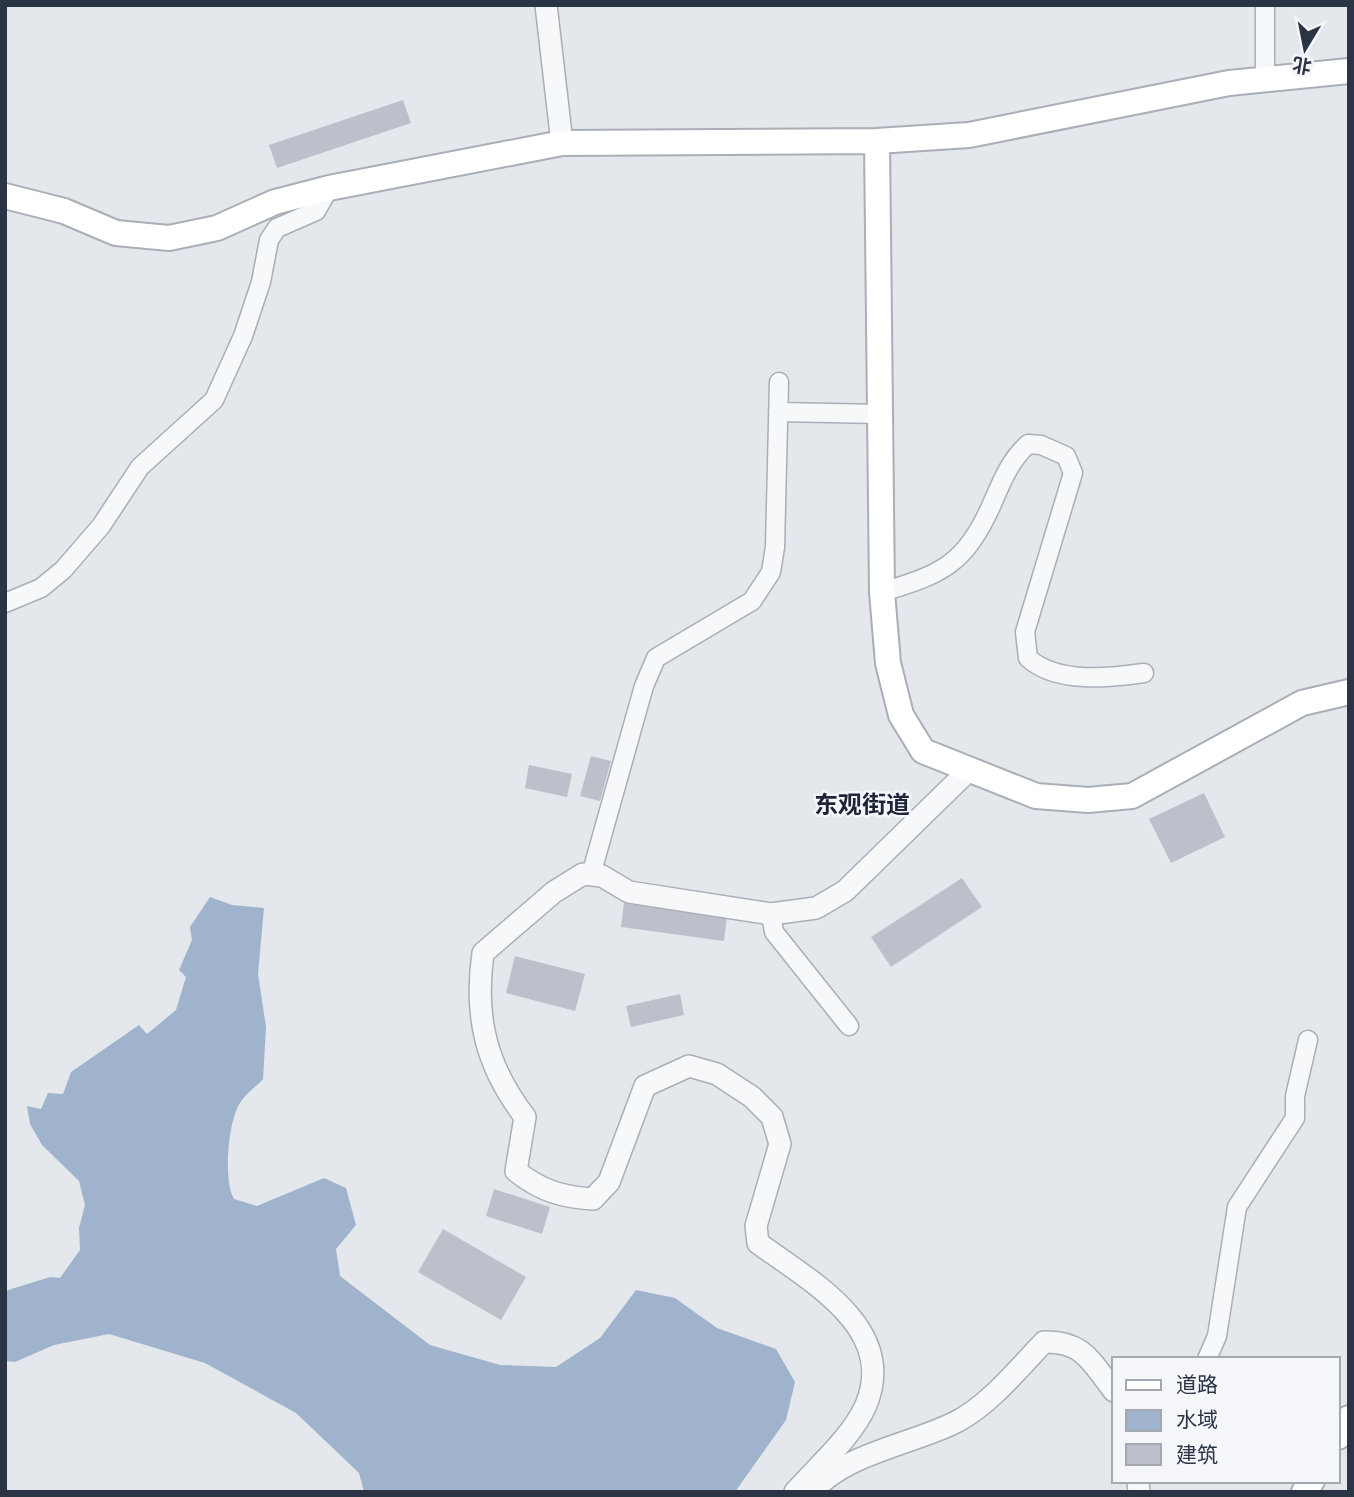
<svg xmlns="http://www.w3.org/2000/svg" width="1354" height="1497" font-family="'Golos Text','Noto Sans SC',sans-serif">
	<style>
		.water { fill: #9fb4cc }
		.building { fill: #bbc0ca }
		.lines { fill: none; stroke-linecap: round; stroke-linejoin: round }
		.minor-casing { stroke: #a9aeb7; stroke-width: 21 }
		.tertiary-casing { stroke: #a9aeb7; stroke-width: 24 }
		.secondary-casing { stroke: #a9aeb7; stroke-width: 28 }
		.minor { stroke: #f7f8fa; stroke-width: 18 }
		.tertiary { stroke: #f7f8fa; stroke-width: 21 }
		.secondary { stroke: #fff; stroke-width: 24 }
		.labels { text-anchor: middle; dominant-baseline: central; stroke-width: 5; stroke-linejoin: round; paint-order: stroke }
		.district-label { font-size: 24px; font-weight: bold; fill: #1d2536; stroke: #f4f6f9 }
	</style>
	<rect width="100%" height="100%" fill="#e4e7ec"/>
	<path class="water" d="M210,897L232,905L264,908L258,974L266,1027L263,1079C256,1087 245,1094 240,1103C228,1121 223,1181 234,1199L257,1206L324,1178L346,1188L356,1225L336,1249L340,1276L430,1345L500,1365L556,1367L600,1338L636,1290L675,1298L717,1328L776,1349L795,1382L786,1420L735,1492H364L359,1473L296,1413L205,1363L109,1334L54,1345L15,1362L5,1361V1291L50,1277L60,1278L80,1250L79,1228L85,1205L79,1181L42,1145L30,1124L27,1106L41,1109L48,1093L63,1094L71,1072L139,1025L147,1034L176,1010L186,977L179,970L192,940L190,927Z"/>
	<path class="building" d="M403,100L411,123L277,168L269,145Z
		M591,756L611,761L600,801L580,796Z
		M529,765L572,774L567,797L525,788Z
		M1204,793L1225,837L1171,863L1149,819Z
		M962,878L982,907L891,967L871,937Z
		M624,902L727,916L724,941L621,927Z
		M515,956L585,974L575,1011L506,993Z
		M680,994L684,1015L631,1027L626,1006Z
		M494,1189L550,1207L542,1234L486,1216Z
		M443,1229L526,1277L501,1320L418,1272Z"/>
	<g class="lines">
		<g class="minor-casing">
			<path id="minor" d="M1265,79V5
				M778,412L880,414
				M882,592C943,574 965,564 992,504C1002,481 1009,462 1028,444L1041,445L1066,456L1073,473L1025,632L1028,658C1057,684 1109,678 1144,673
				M5,603L41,588L63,570L101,526L140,467L214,400L243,336L261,282L269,240L277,228L316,211L329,188
				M591,875L644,686L656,658L752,601L771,572L775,547L779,382
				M771,914L774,932L849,1026
				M1207,1359L1217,1336L1237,1207L1295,1118V1096L1308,1040"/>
		</g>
		<g class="tertiary-casing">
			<path id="tertiary" d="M546,5L562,143
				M1138,1481L1139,1492
				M795,1492C818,1466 852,1437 866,1405C898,1328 810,1281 758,1243L756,1226L780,1144L772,1117L752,1097L717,1074L689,1066L645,1086L609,1182L593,1199C562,1197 541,1191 516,1171L525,1117C486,1066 474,1017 483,953L554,892L583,874L602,876L629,892L771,914L816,908L845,891L968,771
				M812,1492C845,1453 913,1444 956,1422C989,1405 1018,1369 1044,1342C1084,1341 1091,1362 1114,1391"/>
		</g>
		<g class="secondary-casing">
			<path id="secondary" d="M877,141L882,592L888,663L901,715L923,751L1036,796L1088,800L1132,796L1302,703L1349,692
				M5,196L64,211L116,233L169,238L217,228L275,202L329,188L562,143L877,141L969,135L1229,83L1349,71
				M1338,1437L1349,1418
				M1304,1492L1312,1481"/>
		</g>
		<use href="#minor" class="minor"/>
		<use href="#tertiary" class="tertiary"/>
		<use href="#secondary" class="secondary"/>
	</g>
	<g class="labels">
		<g class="district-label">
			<text x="862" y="803">东观街道</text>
		</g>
	</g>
	<rect width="1354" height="1497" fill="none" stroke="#2b3445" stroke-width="14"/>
	<rect x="1112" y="1357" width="228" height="126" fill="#f4f6f9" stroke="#a4a8b1" stroke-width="2"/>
	<rect x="1126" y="1380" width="35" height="10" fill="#ffffff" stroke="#a4a8b1" stroke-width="2"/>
	<text x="1176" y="1392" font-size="21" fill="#2b3445">道路</text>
	<rect x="1126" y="1410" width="35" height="21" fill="#9fb4cc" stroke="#a4a8b1" stroke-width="2"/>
	<text x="1176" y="1427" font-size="21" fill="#2b3445">水域</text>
	<rect x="1126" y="1444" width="35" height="21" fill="#bbc0ca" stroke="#a4a8b1" stroke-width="2"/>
	<text x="1176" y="1462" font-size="21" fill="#2b3445">建筑</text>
	<g transform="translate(1305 49) rotate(190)" stroke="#f4f6f9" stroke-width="5" paint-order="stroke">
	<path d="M0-5L12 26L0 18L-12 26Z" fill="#2b3445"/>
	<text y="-10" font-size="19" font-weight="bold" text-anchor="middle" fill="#2b3445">北</text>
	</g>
</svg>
